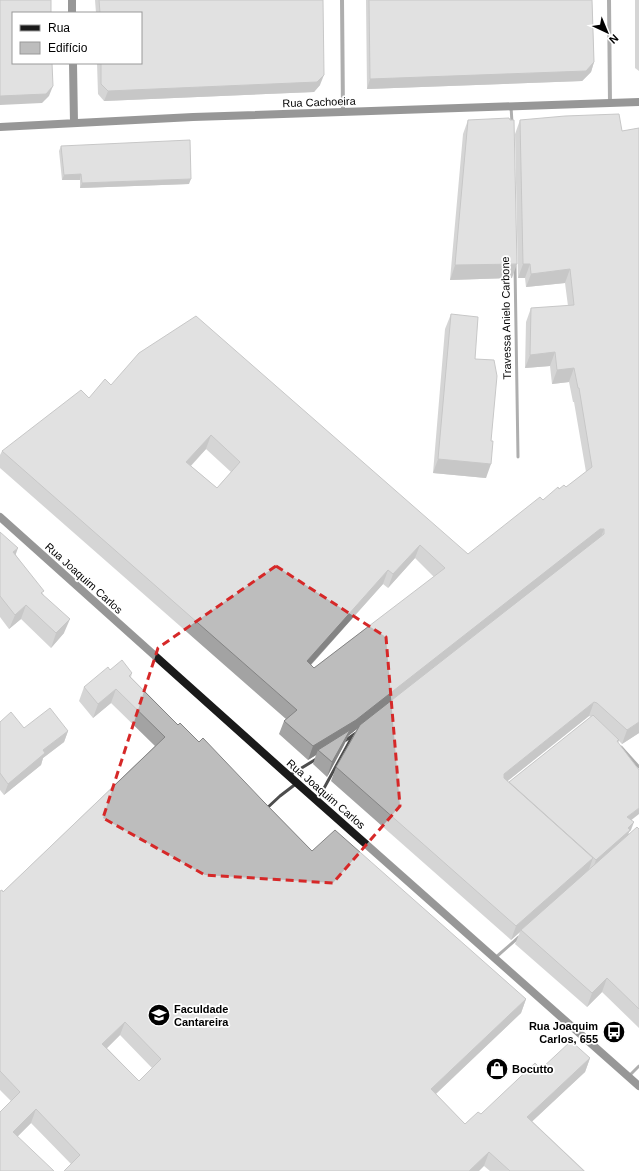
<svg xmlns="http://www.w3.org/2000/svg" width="639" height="1171" font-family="Helvetica,sans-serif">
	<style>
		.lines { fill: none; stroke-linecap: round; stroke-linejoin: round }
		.lane { stroke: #4d4d4d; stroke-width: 3 }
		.street { stroke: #4d4d4d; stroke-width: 4 }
		.secondary { stroke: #1a1a1a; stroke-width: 8 }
		.wall { fill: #a3a3a3; fill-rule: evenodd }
		.shaded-wall { fill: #848484 }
		.building { fill: #bdbdbd; stroke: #848484; fill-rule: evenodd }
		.marked { fill: none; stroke: #d62828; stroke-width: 3; stroke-dasharray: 8 5; stroke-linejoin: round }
		.labels { text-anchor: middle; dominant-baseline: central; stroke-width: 3.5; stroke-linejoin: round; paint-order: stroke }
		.street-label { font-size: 11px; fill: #000; stroke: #fff }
		.poi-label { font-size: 11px; font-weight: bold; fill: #000; stroke: #fff; text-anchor: start }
	</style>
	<rect width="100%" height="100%" fill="#fff"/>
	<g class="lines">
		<path class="lane" d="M511,106L512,123
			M515,266L518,457
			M343,742L356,733
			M621,747L639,767
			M290,775L318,758
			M317,801L352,737
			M266,809L280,796L297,783
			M495,958L519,937
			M629,1076L639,1066"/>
		<path class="street" d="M342,0L343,112
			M609,0L610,103"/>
		<path class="secondary" d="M72,0V13
			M73,63L74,123
			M0,127L193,117L639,102
			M0,517L289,776L639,1086"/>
	</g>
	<path class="wall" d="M95,0H323L320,85L314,92L104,101L98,94L97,63H141V13H96Z
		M366,0H592L594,62L591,72L582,81L367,89Z
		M635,0H639V71L635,68Z
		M468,120L512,278L450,280L463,134Z
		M520,120L622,131L639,128V733L622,744L619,741L618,743L631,820V830L629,832L628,835L639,829V1028L602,992L587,1007L515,944L520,932L511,940L331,781L336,767L357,729L348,736L344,745L327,777L313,764L316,755L308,760L279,734L284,721L286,719L0,468V455L2,451L111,385L468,554L559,489L566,487L586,472L574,402H573L569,382L552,384L550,366L525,368L526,322L531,308L568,306L565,283L526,287L525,278H518L515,134ZM206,449L231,472L217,488L191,466ZM415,558L434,577L314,668L311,665L383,584L388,588ZM589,716L591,717L509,782L507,781Z
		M61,146L189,184L80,188V180H62L59,151Z
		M451,314L475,359L491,441L486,478L433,473L445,329Z
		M0,532L43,594L64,633L51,648L21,619L9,629L0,617Z
		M110,670L132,673L131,677L178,725L199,742L263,801L312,851L526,999L521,1013L436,1094L465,1124L481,1114L541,1069L590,1058L585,1072L532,1121L585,1171H490L484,1166L71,1164L31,1123L18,1136L0,1171L11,1101L0,1090V891L3,892L155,746L111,703L93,718L79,701L84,687ZM120,1035L152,1068L139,1081L107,1048Z
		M0,722L24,728L68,731L64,742L43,758L41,765L4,795L0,790Z"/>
	<path class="shaded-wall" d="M594,62L591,72L582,81L367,89L370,79Z
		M324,75L320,85L314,92L104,101L108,91Z
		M53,86L49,96L42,103L0,105V96Z
		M81,174L80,180H62L64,175Z
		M191,179L189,184L80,188L82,183Z
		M517,264L512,278L450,280L455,265Z
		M523,264H530L525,278H518Z
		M570,269L565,283L526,287L531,274Z
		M555,352L550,366L525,368L530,355Z
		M574,368L569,382L552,384L557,370Z
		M211,435L206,449L181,476L186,462Z
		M438,459L491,464L486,478L433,473Z
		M600,529H604L599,543H595L348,736L344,745L327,777L332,762L318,750L316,755L308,760L313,746Z
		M420,545L415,558L388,588L393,574Z
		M18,548L13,562V552Z
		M388,570L383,584L302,674L307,661Z
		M26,605L21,619L9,629L15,615Z
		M70,619L64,633L51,648L56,633Z
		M116,689L111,703L93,718L98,704Z
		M594,702L589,716L499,788L504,774Z
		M639,722V733L622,744L627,730Z
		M68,731L64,742L43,758L41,765L4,795L8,784L43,750Z
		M639,808V814L625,825L627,817Z
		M634,822L631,830L629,832L627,838L593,868L596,860Z
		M593,858L588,872L521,930L520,932L511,940L516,926Z
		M607,978L602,992L587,1007L592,993Z
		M526,999L521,1013L426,1103L431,1089Z
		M125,1022L120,1035L97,1058L102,1044Z
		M590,1058L585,1072L522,1131L527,1117Z
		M36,1109L31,1123L8,1146L13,1132Z
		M489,1152L484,1166L479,1171H469Z"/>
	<path class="building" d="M0,0H51V13H13V63H52L53,86L46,94L0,96Z
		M99,0H323L324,75L317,82L108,91L101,84V63H141V13H100Z
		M369,0H592L594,62L586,71L370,79Z
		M619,114L622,131L639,128V722L627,730L597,703L594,702L504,774V778L593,858L516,926L336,767L360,725L604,534V529H600L356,720L313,746L284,721L297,710L2,451L81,390L89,398L105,379L111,385L139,353L196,316L468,554L540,497L543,500L558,487L559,489L564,485L566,487L592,467L579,388H578L574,368L557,370L555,352L530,355L531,308L574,305L570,269L531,274L530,264H523L520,120L565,116ZM211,435L240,462L217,488L186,462ZM420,545L445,568L314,668L307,661L388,570L393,574Z
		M509,118L510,120H514L517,264L455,265L468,120Z
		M190,140L191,179L82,183L81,174L64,175L61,146Z
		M451,314L478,317L475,359L494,360L497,376L491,441H493L491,464L438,459Z
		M0,532L18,548L13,552L44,591L41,593L70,619L56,633L26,605L15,615L0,596Z
		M122,660L132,673L129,676L178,725L180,723L199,742L203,738L263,801L312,851L335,830L526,999L431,1089L465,1124L478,1112L481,1114L535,1063L541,1069L571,1041L590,1058L527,1117L584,1171H510L489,1152L469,1171H64L80,1155L36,1109L13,1132L54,1171H0V1112L20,1092L0,1071V891L2,890L3,892L165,737L116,689L98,704L84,687L108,667L110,670ZM125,1022L161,1059L139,1081L102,1044Z
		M50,708L68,731L43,750L45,753L8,784L0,773V722L11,712L24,728Z
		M593,715L619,740L617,741L639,770V808L627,817L634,822L628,828L630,830L596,860L509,782Z
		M350,730L332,762L318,750Z
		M637,827L639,829V1009L607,978L592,993L521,930Z"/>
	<path d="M0 0H639V1171H0ZM276,566L386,637L400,806L333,883L205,875L103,818L158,648Z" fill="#fff" fill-opacity=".55" fill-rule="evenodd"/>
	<path class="marked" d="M276,566L386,637L400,806L333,883L205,875L103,818L158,648Z"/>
	<defs>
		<g id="university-disc" transform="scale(1.15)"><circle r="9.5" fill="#000" stroke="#fff"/><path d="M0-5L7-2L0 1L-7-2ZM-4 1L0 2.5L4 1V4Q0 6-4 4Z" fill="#fff"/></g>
		<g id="bus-disc" transform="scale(1.15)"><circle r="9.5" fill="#000" stroke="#fff"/><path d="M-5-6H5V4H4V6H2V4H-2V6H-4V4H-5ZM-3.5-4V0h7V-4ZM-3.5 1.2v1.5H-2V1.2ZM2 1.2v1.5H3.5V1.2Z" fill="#fff"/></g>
		<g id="shop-disc" transform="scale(1.15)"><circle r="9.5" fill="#000" stroke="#fff"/><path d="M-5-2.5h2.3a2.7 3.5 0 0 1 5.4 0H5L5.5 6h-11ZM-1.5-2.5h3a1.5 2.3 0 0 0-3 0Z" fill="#fff"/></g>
	</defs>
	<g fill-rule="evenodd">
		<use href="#university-disc" x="159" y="1015"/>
		<use href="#bus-disc" x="614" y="1032"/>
		<use href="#shop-disc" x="497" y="1069"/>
	</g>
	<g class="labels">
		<g class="street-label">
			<text transform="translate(319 102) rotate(-2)">Rua Cachoeira</text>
			<text transform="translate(506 318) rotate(-91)">Travessa Anielo Carbone</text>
			<text transform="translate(84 578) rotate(42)">Rua Joaquim Carlos</text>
			<text transform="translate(326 794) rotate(41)">Rua Joaquim Carlos</text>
		</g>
		<g class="poi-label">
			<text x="174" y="1009">Faculdade<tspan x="174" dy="13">Cantareira</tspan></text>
			<text x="598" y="1026" text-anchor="end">Rua Joaquim<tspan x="598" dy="13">Carlos, 655</tspan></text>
			<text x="512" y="1069">Bocutto</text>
		</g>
	</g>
	<rect x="12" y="12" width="130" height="52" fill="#ffffff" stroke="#999999"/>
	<rect x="20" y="25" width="20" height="6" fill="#1a1a1a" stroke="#999999"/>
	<text x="48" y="32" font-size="12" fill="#000000">Rua</text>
	<rect x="20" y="42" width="20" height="12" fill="#bdbdbd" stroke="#999999"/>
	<text x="48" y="52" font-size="12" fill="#000000">Edifício</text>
	<g transform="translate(607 32) rotate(136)" stroke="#ffffff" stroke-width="3" paint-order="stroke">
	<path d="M0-3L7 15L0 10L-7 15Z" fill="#000000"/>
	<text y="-6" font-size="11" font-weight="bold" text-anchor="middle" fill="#000000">N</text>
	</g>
</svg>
